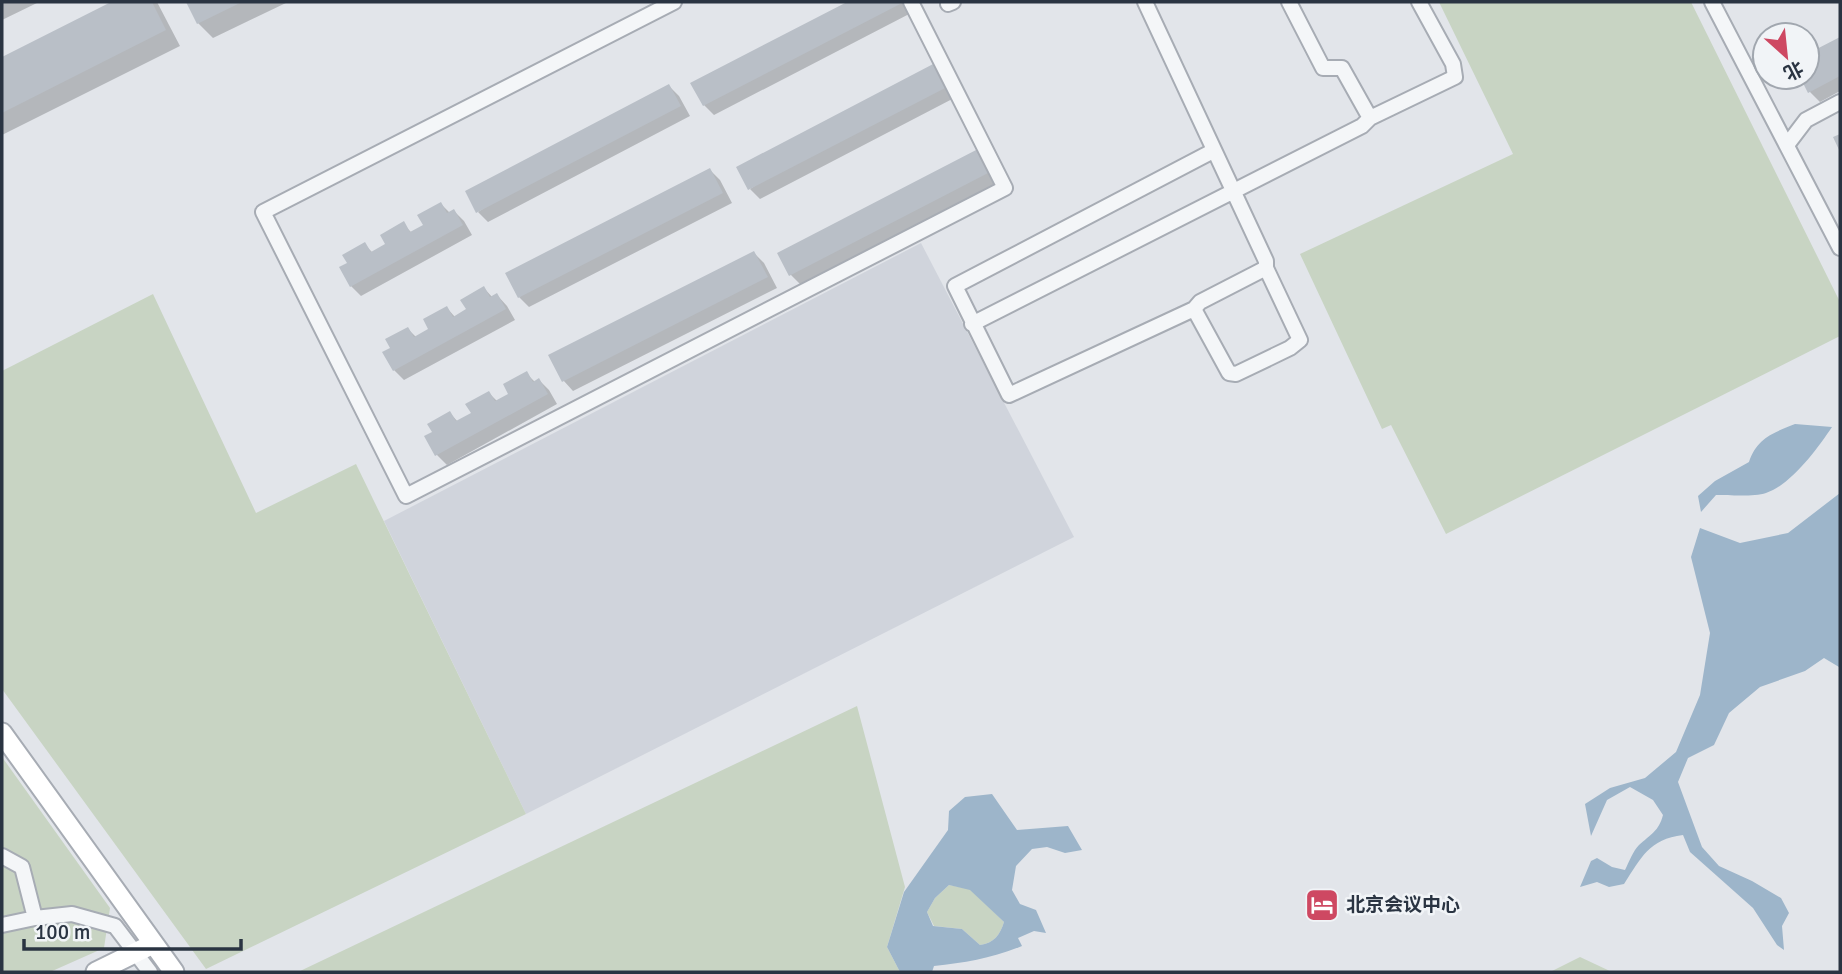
<svg xmlns="http://www.w3.org/2000/svg" width="1842" height="974" font-family="Signika,'Noto Sans SC',sans-serif">
	<style>
		.built { fill: #d0d4dc }
		.green { fill: #c8d4c3 }
		.water { fill: #9db5ca; fill-rule: evenodd }
		.shadow { fill: #0003 }
		.building { fill: #b9bfc7 }
		.lines { fill: none; stroke-linecap: round; stroke-linejoin: round }
		.street-casing { stroke: #a7acb4; stroke-width: 18 }
		.secondary-casing { stroke: #a7acb4; stroke-width: 23 }
		.street { stroke: #f4f6f8; stroke-width: 14 }
		.secondary { stroke: #fff; stroke-width: 19 }
		.labels { text-anchor: middle; dominant-baseline: central; stroke-width: 5; stroke-linejoin: round; paint-order: stroke }
		.poi-label { font-size: 19px; font-weight: bold; fill: #2a3442; stroke: #f1f4f7; text-anchor: start }
	</style>
	<rect width="100%" height="100%" fill="#e2e5ea"/>
	<path class="built" d="M921,243L1074,537L526,814L384,521Z"/>
	<path class="green" d="M1439,2H1691L1840,302V336L1446,534L1391,425L1382,429L1300,254L1513,154Z
		M153,294L256,513L356,464L526,814L206,969L2,689V371Z
		M857,706L905,887L887,947L900,972H298Z
		M2,757L110,908L104,948L50,972H2Z
		M949,885L970,889L1004,922C1000,935 994,943 980,945L962,929L934,926L927,912L935,898Z
		M1580,957L1612,972H1550Z"/>
	<path class="water" d="M1795,424L1832,427C1818,448 1791,485 1766,493C1754,497 1729,495 1716,495L1701,512L1698,496L1715,481L1749,462C1757,438 1773,433 1795,424Z
		M1840,493V671L1839,667L1824,658L1805,671L1760,687L1729,713L1714,745L1688,758L1678,782L1702,847L1719,866L1752,881L1781,898L1789,913L1782,926L1784,950L1777,945L1753,908L1690,852L1683,835C1649,839 1641,858 1624,884L1609,887L1597,882L1580,887L1591,861L1597,858L1612,867L1625,870C1629,862 1633,851 1639,845C1650,835 1659,831 1663,815L1653,800L1630,787L1607,800L1591,836L1585,804L1610,788L1645,778L1676,752L1700,695L1710,633L1691,557L1700,528L1740,543L1788,533Z
		M992,794L1017,830L1068,826L1082,850L1065,853L1047,847L1032,849L1016,866L1012,890L1020,904L1036,910L1046,933L1034,931L1018,938L1022,946C993,958 965,963 934,966L932,972H900L887,947L904,892L948,830L949,811L965,797ZM949,885L970,890L1004,922C1000,935 994,943 980,945L962,929L933,926L927,912L935,898Z"/>
	<path class="shadow" d="M2,2H39L2,20Z
		M115,2H157L180,46L2,135V59Z
		M188,2H288L213,38L198,23Z
		M851,2H907L913,12L714,115L704,105L693,84Z
		M1840,39V91L1820,102L1810,92L1802,77H1807V56Z
		M937,65L958,96L760,199L750,189Z
		M669,86L679,96L690,116L488,222L478,212Z
		M988,161L999,182L801,285L791,275L780,254Z
		M710,170L720,180L732,203L529,307L519,297Z
		M441,204L450,213L454,211L464,221L472,235L361,296L351,286L349,264L364,244L373,253L388,245L403,224L412,233L425,225Z
		M754,253L764,263L777,288L573,391L563,380Z
		M484,288L493,298L497,295L507,306L515,320L404,380L394,370L385,353L392,348L408,329L416,337L431,329L447,308L455,317L468,310Z
		M526,373L535,382L539,380L549,390L557,404L447,465L437,455L435,433L450,413L458,422L473,414L489,393L498,402L510,395Z"/>
	<path class="building" d="M111,2H152L166,30L2,113V57Z
		M186,2H242L197,24Z
		M847,2H904L703,106L690,83Z
		M1840,37V76L1808,93L1800,77H1807V54Z
		M937,62L949,86L748,190L736,167Z
		M669,84L681,106L476,213L465,191Z
		M1840,134V152L1833,137Z
		M978,149L990,172L789,276L777,253Z
		M710,168L723,193L518,298L505,273Z
		M441,202L447,213L454,209L463,225L350,287L339,267L347,263L342,255L365,242L371,252L385,244L380,235L404,221L410,232L423,225L417,215Z
		M754,251L768,277L562,382L548,355Z
		M484,286L490,297L497,293L506,309L393,371L382,352L390,348L385,339L408,327L414,337L428,329L423,319L447,306L453,317L466,309L460,300Z
		M527,371L533,382L539,378L548,394L435,456L424,436L432,432L427,424L450,411L456,421L471,413L465,404L489,391L495,401L508,394L503,384Z"/>
	<g class="lines">
		<g class="street-casing">
			<path id="street" d="M674,2L263,212L406,496L1005,188L911,2
				M1145,2L1266,261V268L1300,340L1290,348L1236,374L1229,373L1194,309
				M1289,2L1323,68H1342L1370,118
				M1712,2L1840,248
				M948,4L953,2
				M1787,145L1806,120L1840,102
				M1213,151L955,286L1009,395L1194,309L1200,302L1266,268
				M972,324L1362,126L1370,118L1455,77L1453,64L1419,2
				M2,856L22,867L35,918
				M2,925L35,918L72,914L115,926L150,972"/>
		</g>
		<g class="secondary-casing">
			<path id="secondary" d="M2,733L174,972
				M96,972L153,944"/>
		</g>
		<use href="#street" class="street"/>
		<use href="#secondary" class="secondary"/>
	</g>
	<defs>
		<g id="hotel-square" transform="scale(1.75)"><rect x="-9" y="-9" width="18" height="18" rx="4" fill="#ce4862" stroke="#f1f4f7"/><path d="M-6-4.5h1.5V1H6V5H4.5V3h-9V5H-6ZM-4 0a1.8 1.8 0 1 1 3.6 0ZM.5 0V-2.5h3Q6-2.5 6 0Z" fill="#fff"/></g>
	</defs>
	<g fill-rule="evenodd">
		<use href="#hotel-square" x="1322" y="905"/>
	</g>
	<g class="labels">
		<g class="poi-label">
			<text x="1346" y="905">北京会议中心</text>
		</g>
	</g>
	<rect width="1842" height="974" fill="none" stroke="#2a3442" stroke-width="7"/>
	<g transform="translate(1786 56) rotate(153)"><circle r="33" fill="#f1f4f7" stroke="#a1a7af" stroke-width="2"/>
	<path d="M0-5L12 26L0 18L-12 26Z" fill="#ce4862"/>
	<text y="-10" font-size="19" font-weight="bold" text-anchor="middle" fill="#2a3442">北</text>
	</g>
	<path d="M24 939v10h217v-10" fill="none" stroke="#2a3442" stroke-width="3.5"/>
	<text x="35" y="939" font-size="21" fill="#2a3442" stroke="#f1f4f7" stroke-width="5" paint-order="stroke">100 m</text>
</svg>
